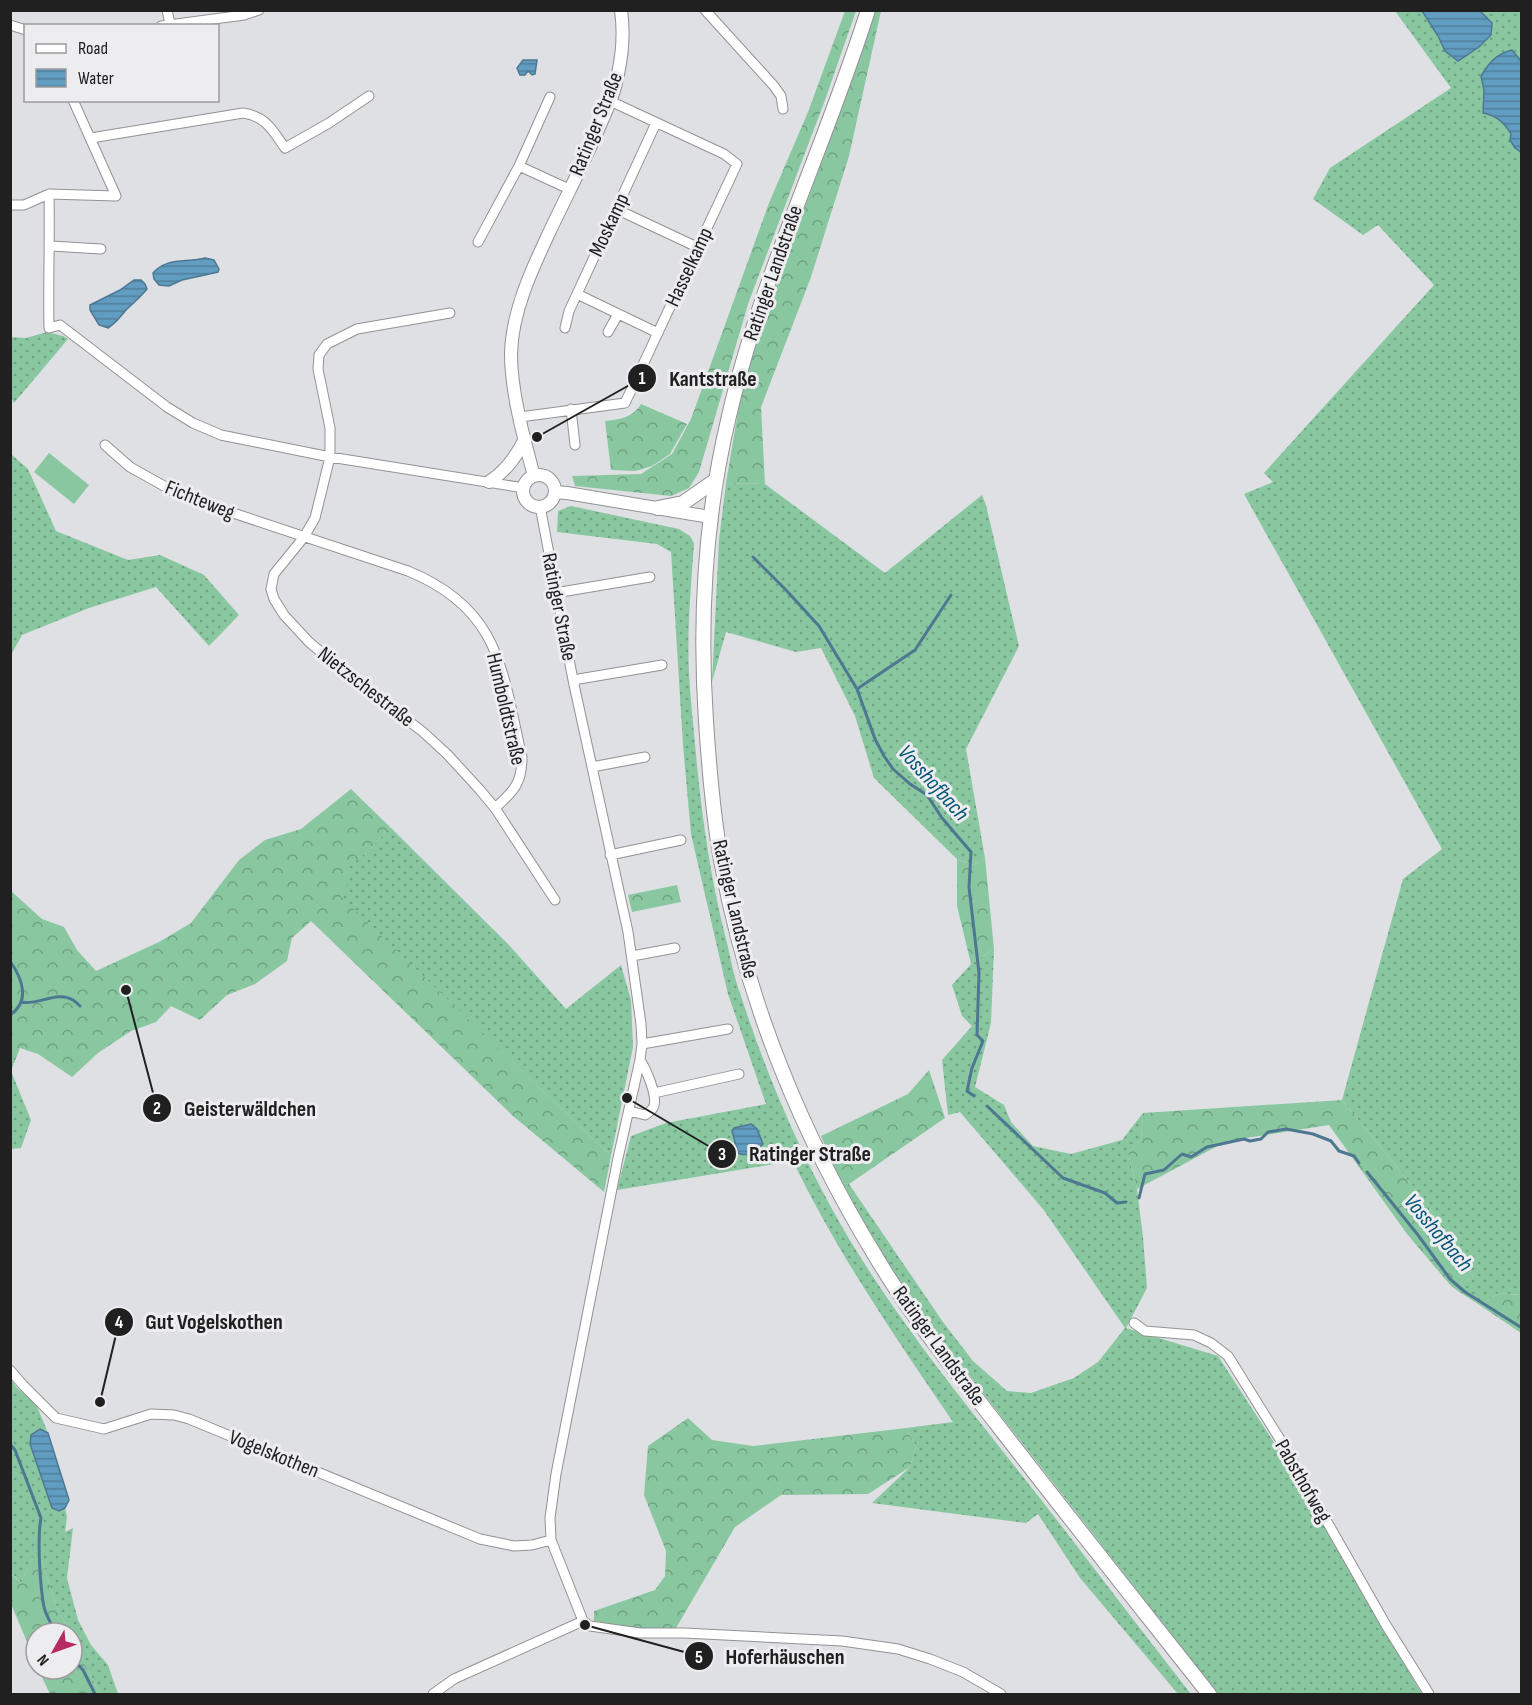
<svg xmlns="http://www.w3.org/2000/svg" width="1532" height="1705" font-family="'Sofia Sans Condensed',sans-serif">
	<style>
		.grass { fill: url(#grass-dots) }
		.forest { fill: url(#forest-crowns) }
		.garden { fill: #89c7a1 }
		.water { fill: url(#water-rules); stroke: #4e7791; stroke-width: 1.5 }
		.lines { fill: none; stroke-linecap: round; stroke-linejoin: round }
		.stream { stroke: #4e7791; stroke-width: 3 }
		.minor-casing { stroke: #929295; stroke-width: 11 }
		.tertiary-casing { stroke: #929295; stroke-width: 14 }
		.secondary-casing { stroke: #929295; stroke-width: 16 }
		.minor { stroke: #fff; stroke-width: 9 }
		.tertiary { stroke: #fff; stroke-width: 12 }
		.secondary { stroke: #fff; stroke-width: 14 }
		.labels { text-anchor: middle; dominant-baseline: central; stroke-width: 6; stroke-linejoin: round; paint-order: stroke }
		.street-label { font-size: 21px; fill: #202021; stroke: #ededf0 }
		.water-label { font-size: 22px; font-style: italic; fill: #035377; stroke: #ededf0 }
		.leader { fill: none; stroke: #202021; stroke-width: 2 }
		.callout-dot { fill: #202021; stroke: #ededf0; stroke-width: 2 }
		.mark-label { font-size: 18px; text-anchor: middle; font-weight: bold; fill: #fff }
		.callout-label { font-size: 22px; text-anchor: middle; font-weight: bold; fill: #202021; stroke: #ededf0; stroke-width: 6; stroke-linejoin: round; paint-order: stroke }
	</style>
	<defs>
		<pattern id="grass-dots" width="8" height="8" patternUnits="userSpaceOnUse" patternTransform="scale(1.5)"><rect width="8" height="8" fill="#89c7a1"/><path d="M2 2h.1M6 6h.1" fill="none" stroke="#70a183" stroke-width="1.8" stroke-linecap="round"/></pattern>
		<pattern id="forest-crowns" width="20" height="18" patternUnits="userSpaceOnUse" patternTransform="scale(1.5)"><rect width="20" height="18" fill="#89c7a1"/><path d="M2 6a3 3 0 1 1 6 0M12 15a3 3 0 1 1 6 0" fill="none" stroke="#70a183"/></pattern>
		<pattern id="water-rules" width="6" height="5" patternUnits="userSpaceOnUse" patternTransform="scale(1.5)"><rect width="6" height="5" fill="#619cc1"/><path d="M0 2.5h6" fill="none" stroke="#507f9c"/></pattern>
	</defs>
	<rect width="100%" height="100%" fill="#dfe0e3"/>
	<path class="grass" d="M1395,11H1422L1438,36L1445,51L1479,47L1491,35L1492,23L1480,11H1519L1522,12L1521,61L1512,50L1481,76L1484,90L1483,113C1503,116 1511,130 1515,148L1522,152L1521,1295L1498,1293L1481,1306L1455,1289L1473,1276L1427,1204L1342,1100L1403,879L1442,849L1244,494L1273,482L1264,473L1434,285L1378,225L1363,235L1313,199L1330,168L1451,88Z
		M47,332L63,336L68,339L14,403L11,397V337L26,338Z
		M11,454L28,469L56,531L128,560L160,555L204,575L239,615L209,646L156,587L89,608L22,635L11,655Z
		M726,483L765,484L885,573L982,495L986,505L1019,646L966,749L985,858L973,865L957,859L874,778L855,716L821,648L796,652L726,632L712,682L719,540Z
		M571,506L679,529L690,536L694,543C691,586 687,629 689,673C690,696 693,720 695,744C701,811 710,878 727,943C731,960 734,977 740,993C768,1080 805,1165 851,1242C902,1326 964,1402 1024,1478C1081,1550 1135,1623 1191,1694H1178L1080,1578L1038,1514L1026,1523L872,1503L910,1467L916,1446L906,1428L953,1422C896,1338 837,1253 793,1161L617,1190L631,1136L666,1123L766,1104L728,994L691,834L683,745L671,552L657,544L557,532L558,511Z
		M390,827L509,945L566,1009L621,965L631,1000L633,1047L611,1156L339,896L348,887L347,868L371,848Z
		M994,949L991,1023L975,1087L1004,1105L1011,1122L1033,1146L1071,1154L1122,1140L1143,1113L1141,1140L1128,1153L1137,1189L1143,1237L1147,1288L1126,1328L1218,1356L1284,1458L1422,1694H1218L927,1321L871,1240L841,1183L849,1184L943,1322L973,1361L1007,1391L1031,1393L1074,1378L1098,1362L1125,1328L1043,1209L960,1112L948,1115L942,1060L972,1026L962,1016L952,985L971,964Z
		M20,1048L11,1071L31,1120L21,1148L11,1149L10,1051Z
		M10,1378L17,1388L36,1404L48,1433L40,1429L31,1435L59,1511L65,1508L67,1517L65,1532L73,1528L67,1578L78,1620L91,1645L108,1665L118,1694H100L72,1638V1633H70L55,1603L38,1546L21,1583L11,1573Z"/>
	<path class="forest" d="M845,11H856L825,100L748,304L699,472L689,488L671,496L575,486L572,476L641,474L672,454L691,419L769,203L808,112Z
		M873,11H881L849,156L811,277L761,407L765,484L726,483L742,388L768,307L819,168L860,52Z
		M641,404L687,424L670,454L652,466L636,471L611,470L605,421C621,419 632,418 641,404Z
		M351,789L390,827L371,848L348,868V888L340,896L611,1156L604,1192L513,1116L311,921L292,938L287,961L255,984L227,995L200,1020L171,1006L156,1022L131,1031L98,1053L72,1077L38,1054L20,1048L11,1051V891L42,919L64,927L77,950L96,971L159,942L191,923L239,860L265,840L301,829Z
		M985,858L994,949L971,964L957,906V859L973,865Z
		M677,885L681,902L632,912L628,895Z
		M929,1070L945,1118L849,1184L841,1183L821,1136L908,1094Z
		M1342,1100L1427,1204L1473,1276L1455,1289L1451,1286L1407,1234L1329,1125L1227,1141L1137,1189L1128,1153L1141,1140L1143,1113Z
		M1498,1293L1521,1295V1333L1481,1306Z
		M688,1418L712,1440L753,1446L906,1428L916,1446L910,1467L868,1494L781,1495L735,1527L676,1628H635L594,1621V1611L655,1590L665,1576L666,1551L644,1495L648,1446Z
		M38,1545L55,1603L70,1633H36V1663L11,1604L10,1573L21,1583Z
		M72,1638L100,1694H50L38,1669H72Z"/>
	<path class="garden" d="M49,453L89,485L74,504L34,472Z"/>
	<path class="water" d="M1422,11H1480L1492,23L1491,35L1479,47L1458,61L1445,51L1438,36Z
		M1512,50L1521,61V152L1515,148L1510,140L1511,134C1505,123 1495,115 1483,113L1484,90L1481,76C1489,63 1496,54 1512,50Z
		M523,60H537L535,74L532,75L528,71L525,75H520L517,68Z
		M205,258L214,260L219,269L218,272L182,280L169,286L159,285L154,279L153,273C166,257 187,263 205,258Z
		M134,280H141L145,284L147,289C139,299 134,302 126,310C120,317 116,323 108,328L99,325L90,310V305L120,290Z
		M751,1124L757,1129L763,1144C757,1150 746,1158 738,1153L732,1131L734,1128Z
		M40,1429L48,1433L69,1500L65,1508L59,1511L52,1508L30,1444L31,1435Z"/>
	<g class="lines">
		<path class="stream" d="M753,557L786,590L819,626L857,689L875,739L884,756L893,769L910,784L927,795L942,818L971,852L969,887L979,973L977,1035L983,1041L972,1068L967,1091L974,1096
			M857,689L915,650L951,595
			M10,961C22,978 31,1001 10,1015
			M21,1002C38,1006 57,990 73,1000C76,1002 78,1004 80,1006
			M987,1106L1063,1178L1105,1193L1117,1203L1126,1202
			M1367,1172L1418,1235L1450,1279L1465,1292L1522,1328
			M1139,1198L1145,1174L1164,1170L1182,1154L1191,1157L1207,1147L1244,1139L1250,1141L1261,1139L1268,1132L1286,1129L1313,1134L1331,1141L1339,1151L1354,1156L1359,1163
			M10,1444L15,1450L41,1518C37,1539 40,1586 44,1607C46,1616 52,1625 56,1633
			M72,1658L83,1670L95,1694"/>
		<g class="minor-casing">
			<path id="minor" d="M167,10L170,24
				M705,10L774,86L781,96L783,109
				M10,25L26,30
				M161,26L244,15L259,10
				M91,138L243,113C266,116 273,131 285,148L329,123L369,96
				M519,166L569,189
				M49,194C50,239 48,284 49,328L60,325L167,407L193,423L221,435L330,457L524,488
				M10,205H24L49,194L116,196L73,100
				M616,209L697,247
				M478,242L519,166L550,97
				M51,246L101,249
				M577,294L658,333
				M450,313L357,329L327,344L319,355L318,369L330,428V457L315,518L304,537L274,574L271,589L274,599L284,615L309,642L341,669L423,732L447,754L480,790L495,808L555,900
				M565,328L569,311L577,294L656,123
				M608,332L618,314
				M571,409L575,445
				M520,417L625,403L737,164L724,154L610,101
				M105,445L130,467L173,491L209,505L408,571C501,609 502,671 522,757C522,783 514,791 495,808
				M540,506L573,680L628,932L641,1024L642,1044L640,1060L618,1158L556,1474L550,1518L551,1540L583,1621L590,1626L640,1633H684L842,1641L898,1649L930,1659L963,1672L1001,1694
				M555,593L650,577
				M573,680L662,665
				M592,767L645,757
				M610,855L681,840
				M632,956L675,948
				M642,1044L728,1029
				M654,1093L739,1074
				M629,1111L645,1115C648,1113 651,1111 653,1108C659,1098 646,1069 640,1060
				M1134,1323L1145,1331L1194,1335L1211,1343L1228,1356L1281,1441L1386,1625L1429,1694
				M10,1370L23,1385L56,1418L104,1429L151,1414L174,1415L189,1419L480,1539L514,1546L532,1545L551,1540
				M433,1694L454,1679L583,1621"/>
		</g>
		<g class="tertiary-casing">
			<path id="tertiary" d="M523 491a16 16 0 1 1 32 0a16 16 0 1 1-32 0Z
				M534,476C524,439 511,392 511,354C512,312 531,271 549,233C571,186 596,140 614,91C621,64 625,39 621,10
				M489,482C506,471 516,457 525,439
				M555,492L567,493L710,517"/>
		</g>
		<g class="secondary-casing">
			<path id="secondary" d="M868,10C825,147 761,276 729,416C705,516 699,618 706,721C709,768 713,814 721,860C746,1000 802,1136 876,1257C911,1316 954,1369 996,1423C1066,1514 1138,1604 1209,1694
				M658,508L683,503L716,480"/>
		</g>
		<use href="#minor" class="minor"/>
		<use href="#tertiary" class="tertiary"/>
		<use href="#secondary" class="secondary"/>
	</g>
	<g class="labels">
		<g class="street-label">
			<text transform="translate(596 124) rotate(-68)">Ratinger Straße</text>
			<text transform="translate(609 225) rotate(-65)">Moskamp</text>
			<text transform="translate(689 267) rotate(-65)">Hasselkamp</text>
			<text transform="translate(773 273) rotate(-71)">Ratinger Landstraße</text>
			<text transform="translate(200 500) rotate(22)">Fichteweg</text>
			<text transform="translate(559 607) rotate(79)">Ratinger Straße</text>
			<text transform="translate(366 687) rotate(38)">Nietzschestraße</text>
			<text transform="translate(506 709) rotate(77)">Humboldtstraße</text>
			<text transform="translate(735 909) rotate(77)">Ratinger Landstraße</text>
			<text transform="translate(939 1346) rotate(54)">Ratinger Landstraße</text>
			<text transform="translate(274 1454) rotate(22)">Vogelskothen</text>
			<text transform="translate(1303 1481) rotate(60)">Pabsthofweg</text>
		</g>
		<g class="water-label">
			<text transform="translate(933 783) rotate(48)">Vosshofbach</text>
			<text transform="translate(1438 1233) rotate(50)">Vosshofbach</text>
		</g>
	</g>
	<path class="leader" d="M537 437L642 378M126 990L157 1108M627 1098L722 1154M100 1402L119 1322M585 1625L699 1656"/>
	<g class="callout-dot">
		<circle cx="537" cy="437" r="6"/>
		<circle cx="126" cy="990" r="6"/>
		<circle cx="627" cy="1098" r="6"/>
		<circle cx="100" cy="1402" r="6"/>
		<circle cx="585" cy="1625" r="6"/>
		<circle cx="642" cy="378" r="15"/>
		<circle cx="157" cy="1108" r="15"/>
		<circle cx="722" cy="1154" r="15"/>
		<circle cx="119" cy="1322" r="15"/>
		<circle cx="699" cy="1656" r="15"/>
	</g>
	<g class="mark-label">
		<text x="642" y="384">1</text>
		<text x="157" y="1114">2</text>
		<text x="722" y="1160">3</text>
		<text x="119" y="1328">4</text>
		<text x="699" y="1663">5</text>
	</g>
	<g class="callout-label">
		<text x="713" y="386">Kantstraße</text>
		<text x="250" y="1116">Geisterwäldchen</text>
		<text x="810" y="1161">Ratinger Straße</text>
		<text x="214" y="1329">Gut Vogelskothen</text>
		<text x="785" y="1664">Hoferhäuschen</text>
	</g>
	<rect width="1532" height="1705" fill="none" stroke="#202021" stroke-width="24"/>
	<rect x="24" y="24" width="195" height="78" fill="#ededf0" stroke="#9b9b9d" stroke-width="1.5"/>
	<rect x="36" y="44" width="30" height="9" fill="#ffffff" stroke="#9b9b9d" stroke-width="1.5"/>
	<text x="78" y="54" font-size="18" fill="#202021">Road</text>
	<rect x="36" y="69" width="30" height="18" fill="url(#water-rules)" stroke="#9b9b9d" stroke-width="1.5"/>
	<text x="78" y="84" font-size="18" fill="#202021">Water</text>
	<g transform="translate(54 1651) rotate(230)"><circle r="28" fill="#ededf0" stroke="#9b9b9d" stroke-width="1.5"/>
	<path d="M0-4.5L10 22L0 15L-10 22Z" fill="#b62a64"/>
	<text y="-9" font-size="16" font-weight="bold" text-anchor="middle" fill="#202021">N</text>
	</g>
</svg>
